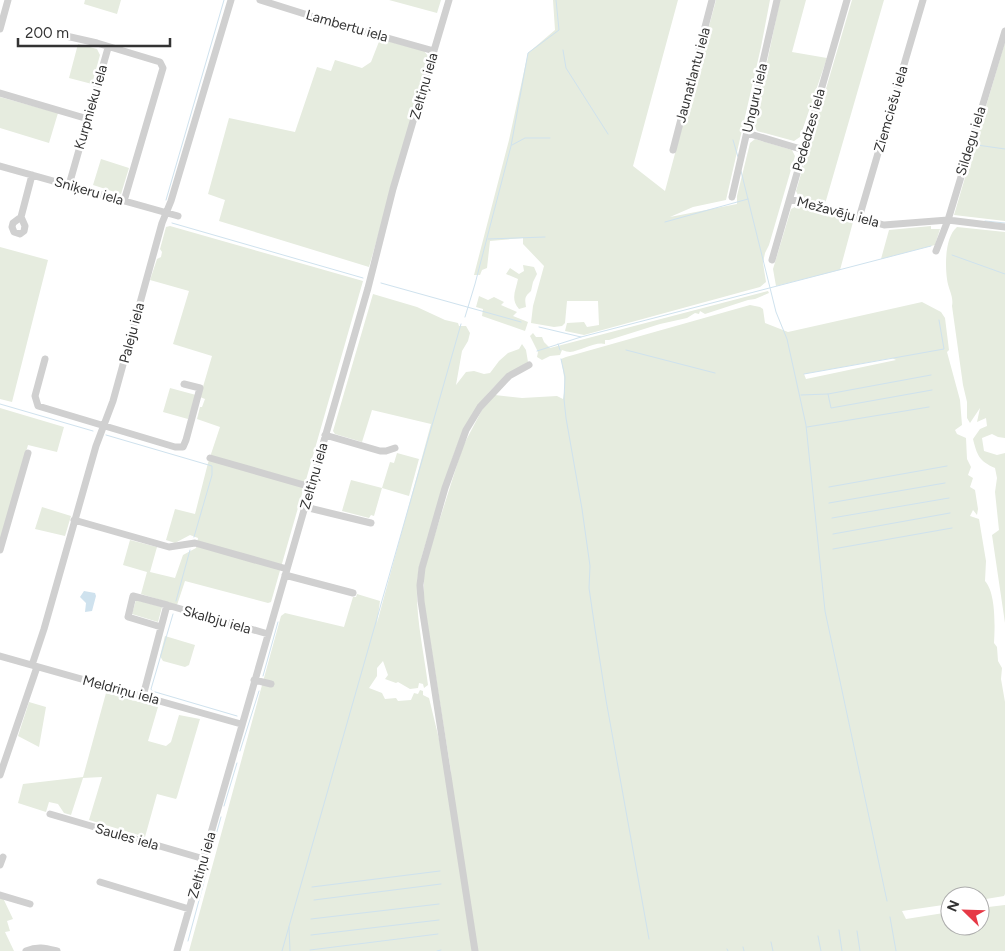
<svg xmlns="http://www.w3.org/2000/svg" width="1005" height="951" font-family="Figtree,sans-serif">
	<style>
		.green { fill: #e6ecdf; fill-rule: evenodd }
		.water { fill: #cfe2ee }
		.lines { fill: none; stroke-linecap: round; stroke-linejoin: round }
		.stream { stroke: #cfe2ee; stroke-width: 1 }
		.minor { stroke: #d0d0d0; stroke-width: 7 }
		.labels { text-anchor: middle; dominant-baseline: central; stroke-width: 5; stroke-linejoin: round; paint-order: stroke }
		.street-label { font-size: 14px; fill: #333; stroke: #fff }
	</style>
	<rect width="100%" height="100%" fill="#fff"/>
	<path class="green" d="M85,0H121L117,14L84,4Z
		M389,0H441L437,13Z
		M553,0H678L633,166L665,191L716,0H770L761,47L726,200L693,207L670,217L737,204V196L750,143L755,139L792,150L795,156L769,245L765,253L763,263L766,282L760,287L584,335L565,331L567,323L584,322L587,327L599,325L598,301H567L565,323L562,326L554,327L531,323L533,306L544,266L523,244V238L490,241L487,268L482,270L480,275H474L509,140L528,53L555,30Z
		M780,0H806L792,52L827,58L800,137L794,141L757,131L754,125Z
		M852,0H884L825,204L799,197L796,191Z
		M380,39L424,51L428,56V62L369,267L219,221L225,200L208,194L229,118L295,132L317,67L331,71L335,60L362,68L371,62Z
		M1005,42V221L954,215Z
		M78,44L97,49L100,55L92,84L69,78Z
		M0,97L58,113L49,143L0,128Z
		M101,159L129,168L121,194L93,185Z
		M797,206L853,222L840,270L776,286L773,269L791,209Z
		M170,226L363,281L271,602L268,603L185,581L177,605L141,594L147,572L123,565L130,540L157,547L150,572L175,578L183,555L196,548L198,538L190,535L175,543L166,540L175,509L195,514L208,463L220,427L197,419L200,407H202L205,399L200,397L212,356L173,344L189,291L150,280L157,259L161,257L162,252L160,249L166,227Z
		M931,226V229H940L935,245L881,259L889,230Z
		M957,227L1005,232V438L998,437L992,434L982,438L984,451L997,455L1005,453V623L992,535L999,530L995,492L997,478L995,468C979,461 977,455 973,439L980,429L987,426L986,418L977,422L980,408L970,423L967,418V402L963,385L952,306C954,296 948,289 947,279C945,264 945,237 957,227Z
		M0,247L48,260L12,402L0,399Z
		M523,265L534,267L537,274L533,282L531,291C524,297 525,299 526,307L519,309C510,299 516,290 518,279L506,274L510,268L519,274L524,271Z
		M768,291L769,293L755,299L748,300L705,314L700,311L699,314L695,313L687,318L660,324L609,340H605V344C596,341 580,351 570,352C568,352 565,351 562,350L560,355L550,356L542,360L537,357L538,352L530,336L533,333L536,337H542L544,342L550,348Z
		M373,294L417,307L445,320L458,323L459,326H466L470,333L468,341L462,351L456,385L466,372L474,371L484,374L490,373L499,361L508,353L519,349L522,344L526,350L528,362C465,397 455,449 436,513C428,537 418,561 417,587C416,619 424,653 428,685L424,688L423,684L419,683L418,688L410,689L398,682L396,683L385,679L388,675L383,661L377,668V676L369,688L382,693L385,699L396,698L398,701L411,700L414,693L418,694L420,690L423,691V695L429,698L448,776L451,772L424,602V569L463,446L483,408L495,395L522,398L557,396L563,399C566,385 564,373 561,359L566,357L750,305L760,307L763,309L765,323L788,332L922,302L941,312L945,318L949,350L947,352L960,400L962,425L955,430L957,434L966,438L967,459L971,467L968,475L973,478L970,487L975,490L978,509L977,515L973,510L970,516L979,519L986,561L985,581C996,593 995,627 994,643L997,647L998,661L1002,668L1001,679L1005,702V894L1004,896L980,900V896H950V904L902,911L906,919L950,912V926H980V908L1005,905V951H189L281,616L285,613L344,627L353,597H356L357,594L380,601L377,623L431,424L372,410L362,442L335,434L333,431ZM892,358L896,360L806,379L804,374Z
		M479,296L488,300L494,297L504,302L501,305L517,312L513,316L528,322L525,331L482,316L483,309L476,307Z
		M170,388L196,395L188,419L163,412Z
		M0,408L64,427L57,452L28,445L0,543Z
		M397,453L419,459L409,496L382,488L374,516L371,515L369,518L342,511L351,480L382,488L390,462L394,463Z
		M42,507L71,516L65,536L35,529Z
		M136,600L162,607L158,622L132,614Z
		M165,636L195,645L189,665L185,667L163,661L160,656Z
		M106,693L158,707L148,741L166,746L171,742L179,715L200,719L177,797L176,799L157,794L145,837L89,820L102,777L83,778L71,815L64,813L58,804L49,802L46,812L18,803L23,784L83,777Z
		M29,702L46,707L39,747L18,736Z
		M0,897L3,898L13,919L7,921L10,931L5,932L14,951H0Z"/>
	<path class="water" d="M84,591L95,593L96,596L92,611L85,612L86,603L80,597Z"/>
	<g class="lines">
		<path class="stream" d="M563,50L566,68L608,134
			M733,140L738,157
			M512,145L525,138H550
			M977,145L1005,149
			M741,171L776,312L787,339L806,425L825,611L887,901
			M166,200L224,0
			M985,221L1005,223
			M665,222L748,199
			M172,223L363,278
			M488,239L545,237
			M952,255L1005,274
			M381,283L521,322
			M465,317L475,284L511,146L528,53L559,30L556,0
			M539,327L581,337L931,246
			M558,344L560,350
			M626,350L715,373
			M537,351L581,337
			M561,359L565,377L564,399L566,418L582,509L590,566L589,588L595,629L606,700L649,939
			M804,374L944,349L939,320
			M828,394L831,408L932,390
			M801,395L828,394L931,375
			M0,404L93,431
			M807,427L929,407
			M106,435L212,466V475L194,537
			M829,487L947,466
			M829,503L945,483
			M832,518L949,498
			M833,534L950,513
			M833,549L952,528
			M176,601L190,550
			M173,614L151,689L152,691L237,716
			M263,676L278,622
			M240,751L259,691
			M224,806L237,763
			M211,853L221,817
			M312,887L440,871
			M314,900L441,884
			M890,917L896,951
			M311,919L439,904
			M289,927L290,951
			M839,930L842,951
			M857,931L860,951
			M311,935L439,920
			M818,936L821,951
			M188,941L208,867
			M771,942L773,951
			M743,947L744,951
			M727,949L728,951
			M310,950L438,934
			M282,951L461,324
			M437,951L441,950"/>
		<path class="minor" d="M260,0L327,21L434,51
			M0,29L8,0
			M66,36L97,43L160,62L163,68L124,201
			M0,93L88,119
			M747,133L804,150
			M673,150L712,0
			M0,166L178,216
			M69,185L108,48
			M732,197L777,0
			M790,199L884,225L948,220L1005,227
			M21,217L25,226L24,231L20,234L14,232L12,227L13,223L21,217L32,175
			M859,218L923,0
			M936,251L948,220L1005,31
			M772,260L847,0
			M45,359L35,396L38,406L175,447H183L186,440L200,388L184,384
			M325,435L380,451H386L395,448
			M210,458L311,487
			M305,507L371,523
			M74,520L169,547L195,543L287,569
			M0,550L28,453
			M285,575L353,593
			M161,627L128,617L133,596L167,605
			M0,656L241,724
			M32,665L44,629L96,446L113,401L162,223L171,201L231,0
			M254,680L271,684
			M143,696L167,605L268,634
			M0,775L37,667
			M50,814L204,859
			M0,865L3,857
			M100,882L189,909
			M0,895L30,904
			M26,951C38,946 45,948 57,951
			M177,951L368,288L393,189L449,0
			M475,951L421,601L420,585L422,568L445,488L466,430L480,407L509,376L529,365"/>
	</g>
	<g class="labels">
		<g class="street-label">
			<text transform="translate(347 26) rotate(16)">Lambertu iela</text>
			<text transform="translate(693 75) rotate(-75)">Jaunatlantu iela</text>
			<text transform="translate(424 86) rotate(-74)">Zeltiņu iela</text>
			<text transform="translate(755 98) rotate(-77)">Unguru iela</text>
			<text transform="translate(91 107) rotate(-74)">Kurpnieku iela</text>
			<text transform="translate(891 109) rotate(-74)">Ziemciešu iela</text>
			<text transform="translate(809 130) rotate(-74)">Pededzes iela</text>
			<text transform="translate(971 141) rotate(-73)">Sildegu iela</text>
			<text transform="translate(89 191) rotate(16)">Sniķeru iela</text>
			<text transform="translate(838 212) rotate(15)">Mežavēju iela</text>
			<text transform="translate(132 333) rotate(-75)">Paleju iela</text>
			<text transform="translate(314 476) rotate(-74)">Zeltiņu iela</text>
			<text transform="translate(217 620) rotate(16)">Skalbju iela</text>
			<text transform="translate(121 690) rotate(15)">Meldriņu iela</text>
			<text transform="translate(127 837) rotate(16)">Saules iela</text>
			<text transform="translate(202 865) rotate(-74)">Zeltiņu iela</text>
		</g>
	</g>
	<g transform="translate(965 911) rotate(293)"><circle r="24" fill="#ffffff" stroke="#adadad"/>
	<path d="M0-4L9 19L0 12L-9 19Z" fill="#e63946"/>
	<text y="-8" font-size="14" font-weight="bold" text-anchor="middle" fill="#333333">N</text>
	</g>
	<path d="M18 38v8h152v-8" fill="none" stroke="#333333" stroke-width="2.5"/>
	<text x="25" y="38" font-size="15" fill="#333333" stroke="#ffffff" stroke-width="4" paint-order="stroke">200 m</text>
</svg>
